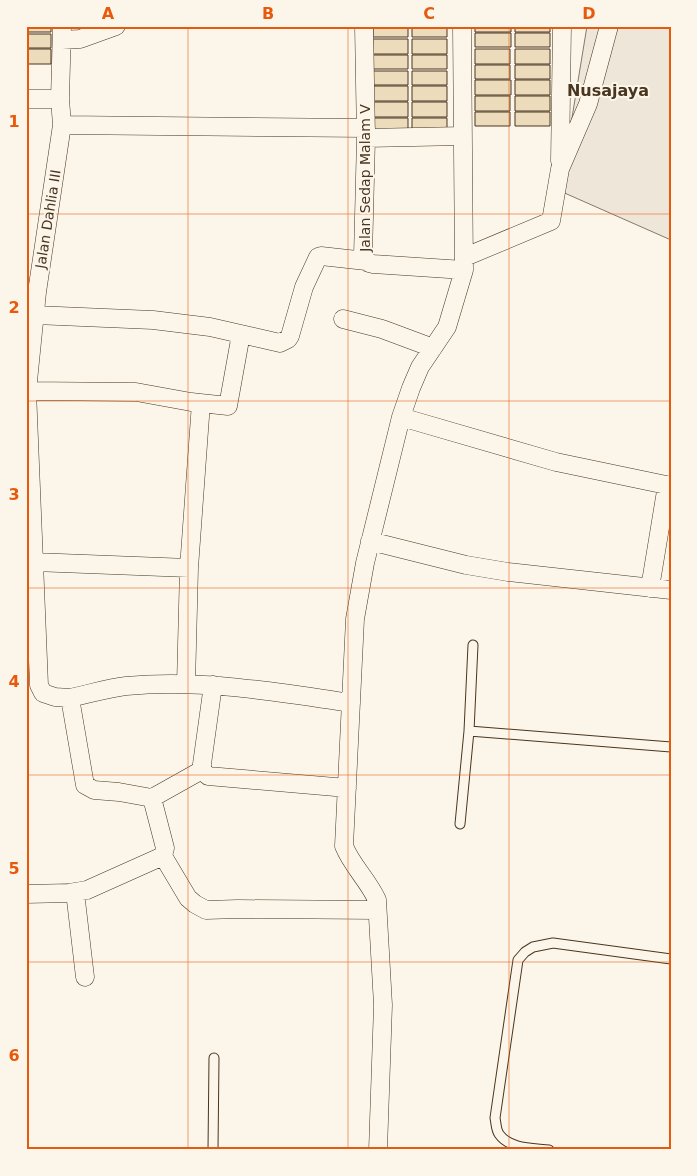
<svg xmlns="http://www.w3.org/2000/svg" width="697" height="1176" font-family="'DejaVu Sans',sans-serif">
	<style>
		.green { fill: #ede6d9; stroke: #887966 }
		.building { fill: #ecdcbc; stroke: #4a3520 }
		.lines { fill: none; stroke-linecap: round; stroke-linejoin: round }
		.lane-casing { stroke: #4a3520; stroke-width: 11 }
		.street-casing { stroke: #4a3520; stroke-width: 19 }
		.lane { stroke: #fbf6e9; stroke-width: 9 }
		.street { stroke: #fbf6e9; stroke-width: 18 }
		.grid { fill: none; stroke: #e8590c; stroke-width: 1; stroke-opacity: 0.55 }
		.labels { text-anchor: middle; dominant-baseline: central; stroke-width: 4; stroke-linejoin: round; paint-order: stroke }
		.street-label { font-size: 14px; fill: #4a3520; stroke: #fbf6e9 }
		.quarter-label { font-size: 16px; font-weight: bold; fill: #4a3520; stroke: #fbf6e9 }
		.neatline { fill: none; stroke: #e8590c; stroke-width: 2 }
		.grid-label { font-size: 16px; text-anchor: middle; font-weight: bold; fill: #e8590c }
	</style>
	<rect width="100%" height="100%" fill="#fbf6e9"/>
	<path class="green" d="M587,26H671V240L560,191Z"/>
	<path class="building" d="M26,26H51V32H26Z
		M373,26H408V37H373Z
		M412,26H447V37H412Z
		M475,26H511V32H475Z
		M515,26H550V32H515Z
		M475,33H511V47H475Z
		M515,33H550V47H515Z
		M26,34H51V48H26Z
		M373,39H408V54H373Z
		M412,39H447V54H412Z
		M26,49H51V64H26Z
		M475,49H510V64H475Z
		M515,49H550V64H515Z
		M373,55H408V69H373Z
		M412,55H447V69H412Z
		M475,65H510V79H475Z
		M515,65H550V79H515Z
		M373,71H408V85H373Z
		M412,71H447V85H412Z
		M475,80H511V95H475Z
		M515,80H550V95H515Z
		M373,86H408V101H373Z
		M412,86H447V101H412Z
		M475,96H510V111H475Z
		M515,96H550V111H515Z
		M373,102H408V117H373Z
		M412,102H447V117H412Z
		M475,112H510V126H475Z
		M515,112H550V126H515Z
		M373,118H408V132H373Z
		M412,118H447V132H412Z"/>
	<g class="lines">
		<g class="lane-casing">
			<path id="lane" d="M469,731L671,747
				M460,824L469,731L473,645
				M213,1150L214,1058
				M549,1150C533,1148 509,1149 499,1134C496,1130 496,1122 495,1118L518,960L525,952L533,947L553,943L671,959"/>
		</g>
		<g class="street-casing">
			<path id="street" d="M62,26L60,99L62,125L37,292L27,391L39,685L43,693L55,697L70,698
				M364,26L366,138L363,256L369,263L373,264L464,270
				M62,40L80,39L116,26
				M26,99H60
				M62,125L366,128
				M366,138L463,136
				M560,161L562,26
				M465,257L551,221L560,169L588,104L609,26
				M35,315L153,320L210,327L280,343L288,339L290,336L304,287L318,257L321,256L366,261
				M343,319L382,329L433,348
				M27,391L136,392L191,402L228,406L241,334
				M401,417L556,462L671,486
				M370,541L466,565L508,572L671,590
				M34,562L189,568
				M650,588L667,485
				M186,684L189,568L201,403
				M213,685L202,764V770L208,776L347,788
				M202,770L152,798L119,792L94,790L85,785L70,698C89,694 108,688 126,686C202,679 277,692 351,703
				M152,798L165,848L163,856L188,898L195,904L206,910L238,909L377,910
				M75,892L85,977
				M26,894L69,893L87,890L163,856
				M378,1150L383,1005L377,900C368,880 352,866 344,846L355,619L365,563L401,417L411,388L420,367L447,327L464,270L462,26"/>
		</g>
		<use href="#lane" class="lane"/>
		<use href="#street" class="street"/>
	</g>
	<path class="grid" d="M188,26V1150M348,26V1150M509,26V1150M26,214H671M26,401H671M26,588H671M26,775H671M26,962H671"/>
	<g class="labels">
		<g class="street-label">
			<text transform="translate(365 178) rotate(-90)">Jalan Sedap Malam V</text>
			<text transform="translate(48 219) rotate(-81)">Jalan Dahlia III</text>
		</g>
		<g class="quarter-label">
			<text x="608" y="90">Nusajaya</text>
		</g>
	</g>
	<rect width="697" height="1176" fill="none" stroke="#fbf6e9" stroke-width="55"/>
	<rect x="28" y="28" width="642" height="1120" class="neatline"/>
	<g class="grid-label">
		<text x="108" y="19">A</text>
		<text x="268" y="19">B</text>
		<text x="429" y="19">C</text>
		<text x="589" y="19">D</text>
		<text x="14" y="127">1</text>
		<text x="14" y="313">2</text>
		<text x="14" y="500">3</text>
		<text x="14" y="687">4</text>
		<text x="14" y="874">5</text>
		<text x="14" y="1061">6</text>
	</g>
</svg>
